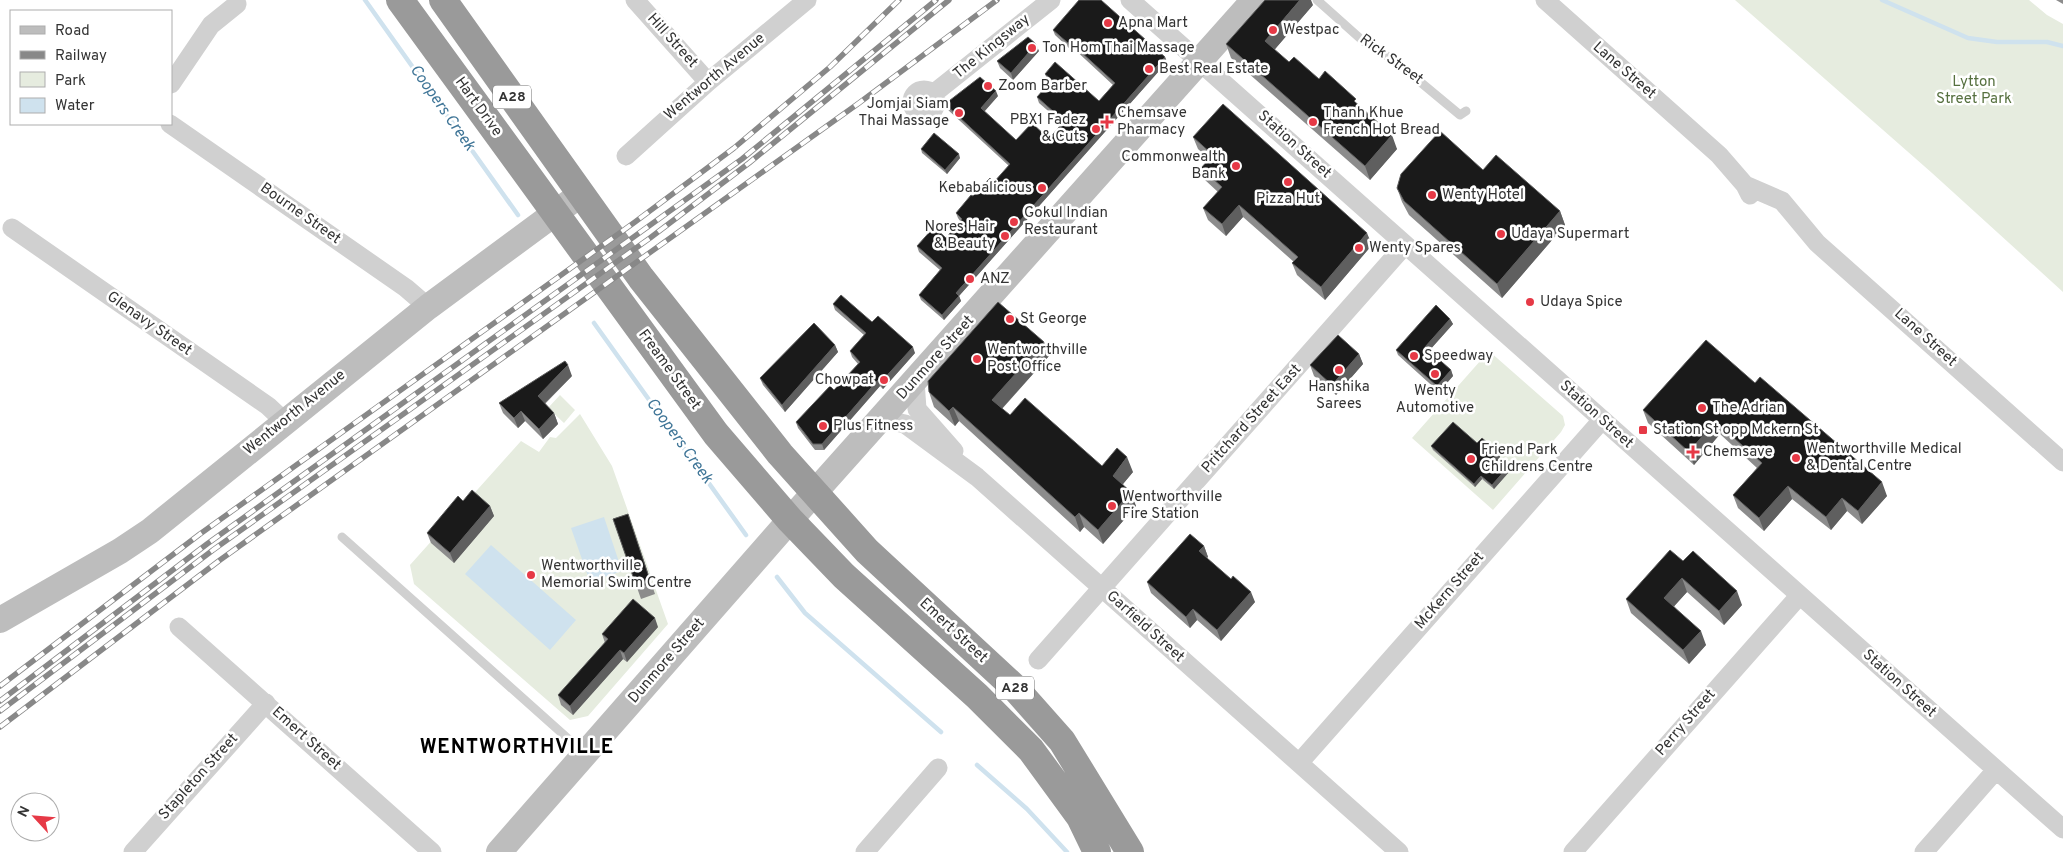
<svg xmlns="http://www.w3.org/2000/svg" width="2063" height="852" font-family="Overpass,sans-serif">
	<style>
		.green { fill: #e6ecdf }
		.water { fill: #cfe2ee }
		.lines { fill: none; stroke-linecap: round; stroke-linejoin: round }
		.stream { stroke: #cfe2ee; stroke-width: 4.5 }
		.lane { stroke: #d0d0d0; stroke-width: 9 }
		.street { stroke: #d0d0d0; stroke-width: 19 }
		.secondary { stroke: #bdbdbd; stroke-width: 26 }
		.highway { stroke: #9a9a9a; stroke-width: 28 }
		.rail-casing { stroke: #888; stroke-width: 5.5 }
		.rail { stroke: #fff; stroke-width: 4; stroke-dasharray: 11; stroke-linecap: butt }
		.wall { fill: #8c8c8c }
		.shaded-wall { fill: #5f5f5f }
		.building { fill: #1a1a1a; stroke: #5f5f5f }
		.poi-dot { fill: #e63946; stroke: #fff; stroke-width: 2 }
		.labels { text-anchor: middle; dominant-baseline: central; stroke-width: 5; stroke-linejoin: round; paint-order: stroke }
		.shield { fill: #fff; stroke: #707070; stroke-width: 1 }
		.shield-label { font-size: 14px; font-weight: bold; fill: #333 }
		.poi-label { font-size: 15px; fill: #333; stroke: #fff; text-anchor: start }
		.street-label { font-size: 15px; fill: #333; stroke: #fff }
		.park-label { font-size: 15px; fill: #56703f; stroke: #fff }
		.water-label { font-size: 16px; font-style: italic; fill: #3f7597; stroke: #fff }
		.district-label { font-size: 20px; font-weight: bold; letter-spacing: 1px; fill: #000; stroke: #fff }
	</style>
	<rect width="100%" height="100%" fill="#fff"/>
	<path class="green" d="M1735,0H2029L2047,15L2063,24V292L1932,173Z
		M1489,351L1563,416L1565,425L1561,432L1493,510L1412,438Z
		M560,395L575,410L564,423L548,408Z
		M580,414L612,466L668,624L588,716L570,720L414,584L410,565L521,441L539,452L550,437L556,438Z"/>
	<path class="water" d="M604,517L622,571L590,582L571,528Z
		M491,545L576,620L550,650L465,574Z"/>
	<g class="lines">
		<path class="stream" d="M365,0L518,215
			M1882,0L1968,38L1997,42H2047L2063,46
			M594,323L746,535
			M777,577L805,613L941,732
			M977,765L1027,809L1067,852"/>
		<path class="lane" d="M1317,0L1363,41L1395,61L1460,115L1466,111
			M342,537L583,752"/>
		<path class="street" d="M635,0L708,82
			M1130,0L2063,829
			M1545,0L1719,155L1745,185L1750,195
			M171,84L211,25L237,4
			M912 102a12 12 0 1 1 24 0a12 12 0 1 1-24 0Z
			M933,94L1051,0
			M170,124L406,288L428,307
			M626,156L708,82L807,0
			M1745,185L1782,201L1817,243L2063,462
			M12,228L268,406L284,421
			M915,381L917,409L954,451
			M882,419L905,424L977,477L1399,852
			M179,627L432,852
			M1038,660L1405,245
			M1299,763L1602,420
			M133,852L266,703
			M865,852L938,768
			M1573,852L1800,595
			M1924,852L1996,770"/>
		<path class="secondary" d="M0,620L120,551L150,531L428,307L581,194
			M499,852L790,520L1254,0"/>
		<path class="highway" d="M400,0L716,434L790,520L844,576L977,696L1031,750L1080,817L1097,852
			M443,0L641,278L780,454L867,551L1015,688L1062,741L1130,852"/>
		<g class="rail-casing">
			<path id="rail" d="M0,686L200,534L635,222L734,148L830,67L899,0
				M0,701L207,544L742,159L936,0
				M0,711L213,550L650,238L749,163L949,0
				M0,727L220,560L859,103L997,0"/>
		</g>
		<use href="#rail" class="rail"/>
	</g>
	<path class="wall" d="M2056,0H2063V4Z
		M1313,5L1274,50L1289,62L1319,79L1358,105L1397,149L1370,180L1231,58L1226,44Z
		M1053,30L1165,57L1167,62L959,296L961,301L944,320L921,300L919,295L940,270L919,252L917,246L946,238L960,221L958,218L956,213L973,196L994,182L1009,166L947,109L945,104L998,96L984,112L1016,140L1049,139L1062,123L1039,103L1037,97L1050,82L1047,79L1045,74L1099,101L1113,85L1072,47L1070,49L1055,35Z
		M1039,51L1013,80L1000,68L997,61Z
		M1193,137L1372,245L1325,300L1297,275L1292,263L1294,262L1243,217L1226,236L1208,220L1203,208L1218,192L1205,180L1201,168L1209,159L1198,149Z
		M921,149L960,158L947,174L922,153Z
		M1483,170L1560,211L1565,225L1502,298L1409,215L1402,202L1397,188Z
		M833,304L872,322L915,353L883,389L880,386L824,450H815L798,428L796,422L834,390L858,364L852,357L850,351L864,335L835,310Z
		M1450,319L1453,324L1429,351L1451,370L1453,376L1439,392L1398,355L1396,350Z
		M1044,342L1049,356L1002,409L1010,415L1102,466L1133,472L1123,484L1136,506L1103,544L1084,527L1080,532L959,421L955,426L934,407L929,392Z
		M835,345L838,352L785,412L763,385L760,378Z
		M1359,354L1363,364L1336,395L1314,376L1310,365Z
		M572,376L545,404L554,413L558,424L543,439L525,421L518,428L503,413L499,403Z
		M1755,383L1887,496L1862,524L1847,511L1831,530L1792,499L1764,531L1738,508L1733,495L1757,468L1720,434L1694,465L1648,423L1643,410Z
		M1477,443L1499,453L1500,457L1498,460L1507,468L1509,472L1494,489L1482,479L1475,487L1433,450L1431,446Z
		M463,501L490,506L494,516L454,563L431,543L427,533Z
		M628,514L655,594L641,599L613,519Z
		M1204,546L1208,557L1207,558L1255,602L1221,641L1197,620L1190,628L1151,593L1147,582Z
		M1683,561L1742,605L1724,625L1687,592L1674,606L1706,645L1689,664L1631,613L1626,599Z
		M658,627L627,662L623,659L573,715L561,705L558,695L605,643L602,634Z"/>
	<path class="shaded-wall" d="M1300,0H1311L1313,5L1270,55L1265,41Z
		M1070,42L1072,47L1070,49L1068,43Z
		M1036,44L1039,51L1013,80L1011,73Z
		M1165,57L1167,62L959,296L961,301L944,320L942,315L956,293Z
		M996,91L998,96L982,114L981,108Z
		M1392,135L1397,149L1370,180L1365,166Z
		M959,154L960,158L947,174L945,170Z
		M1239,205L1243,217L1226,236L1222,224Z
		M1560,211L1565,225L1502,298L1497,284Z
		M1367,233L1372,245L1325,300L1321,287Z
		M1450,319L1453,324L1427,353L1425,347Z
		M1044,342L1049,356L997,414L992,400Z
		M835,345L838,352L785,412L782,405Z
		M913,347L915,353L883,389L880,383Z
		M1359,354L1363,364L1336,395L1332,385Z
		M568,365L572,376L541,407L538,396Z
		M1451,370L1453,376L1439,392L1437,386Z
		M878,380L880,386L824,450L822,444Z
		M953,407L959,421L955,426L949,411Z
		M521,411L525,421L518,428L514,418Z
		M554,413L558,424L543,439L539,429Z
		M1715,421L1720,434L1694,465L1689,452Z
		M1499,453L1500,457L1497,461L1495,458Z
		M1127,457L1133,472L1118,490L1113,476Z
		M1507,468L1509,472L1494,489L1492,485Z
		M1481,476L1482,479L1475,487L1474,484Z
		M1882,482L1887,496L1862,524L1858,511Z
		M1788,486L1792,499L1764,531L1759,518Z
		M1131,492L1136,506L1103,544L1098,530Z
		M1842,498L1847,511L1831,530L1826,517Z
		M490,506L494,516L454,563L450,553Z
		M1079,513L1084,527L1080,532L1075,517Z
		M1204,546L1208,557L1203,561L1199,551Z
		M1682,578L1687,592L1669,612L1664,598Z
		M1737,591L1742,605L1724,625L1719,611Z
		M1251,592L1255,602L1221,641L1217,630Z
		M1193,609L1197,620L1190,628L1186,617Z
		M655,618L658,627L627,662L624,653Z
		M1701,631L1706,645L1689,664L1683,650Z
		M620,650L623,659L573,715L570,706Z"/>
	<path class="building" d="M1079,0H1101L1165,57L956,293L959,296L942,315L919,295L942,268L917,246L934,227L946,238L962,219L956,213L971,195L973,196L990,178L994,182L1010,164L945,104L980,77L996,91L981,108L1016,140L1032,123L1049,139L1064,121L1037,97L1052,80L1045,74L1055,62L1099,101L1115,83L1070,42L1068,43L1053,30Z
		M1265,0H1300L1265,41L1289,62L1294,57L1319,79L1325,71L1356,99L1354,101L1392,135L1365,166L1226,44Z
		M1028,37L1036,44L1011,73L997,61Z
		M1223,104L1367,233L1321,287L1292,263L1298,257L1239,205L1222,224L1203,208L1222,187L1201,168L1213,155L1193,137Z
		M1440,131L1483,170L1496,155L1560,211L1497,284L1404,201L1397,188L1401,174Z
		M934,133L959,154L945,170L921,149Z
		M841,295L872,322L878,316L913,347L880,383L878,380L822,444H813L796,422L830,386L834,390L860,362L850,351L866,333L833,304Z
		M998,302L1044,342L992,400L1010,415L1025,398L1102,466L1117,448L1127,457L1113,476L1131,492L1098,530L1079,513L1075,517L953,407L949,411L929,392L928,381Z
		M1436,305L1450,319L1425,347L1451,370L1437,386L1396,350Z
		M814,323L835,345L782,405L760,378Z
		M1338,335L1359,354L1332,385L1310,365Z
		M1706,340L1755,383L1760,377L1882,482L1858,511L1842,498L1826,517L1788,486L1759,518L1733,495L1762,463L1715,421L1689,452L1643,410Z
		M565,361L568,365L538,396L554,413L539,429L521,411L514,418L499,403Z
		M1453,422L1477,443L1482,438L1499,453L1495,458L1507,468L1492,485L1481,476L1474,484L1431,446Z
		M472,490L490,506L450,553L427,533L458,496L463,501Z
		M628,514L651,583L637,588L613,519Z
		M1190,534L1204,546L1199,551L1231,579L1233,576L1251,592L1217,630L1193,609L1186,617L1147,582Z
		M1670,550L1683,561L1693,551L1737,591L1719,611L1682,578L1664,598L1701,631L1683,650L1626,599Z
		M633,599L655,618L624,653L620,650L570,706L558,695L608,639L602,634Z"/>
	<g class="poi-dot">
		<circle cx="1108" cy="23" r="5"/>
		<circle cx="1273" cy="30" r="5"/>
		<circle cx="1032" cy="48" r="5"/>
		<circle cx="1149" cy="69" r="5"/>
		<circle cx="988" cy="86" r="5"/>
		<circle cx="959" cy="113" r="5"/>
		<path d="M1104.5 114.5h5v5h5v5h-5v5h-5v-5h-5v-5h5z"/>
		<circle cx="1313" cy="122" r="5"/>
		<circle cx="1096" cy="129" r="5"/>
		<circle cx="1236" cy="166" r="5"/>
		<circle cx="1288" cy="182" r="5"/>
		<circle cx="1042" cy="188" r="5"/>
		<circle cx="1432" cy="195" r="5"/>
		<circle cx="1014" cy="222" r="5"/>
		<circle cx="1501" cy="234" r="5"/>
		<circle cx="1005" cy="236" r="5"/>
		<circle cx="1359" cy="248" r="5"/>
		<circle cx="970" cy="279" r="5"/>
		<circle cx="1530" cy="302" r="5"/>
		<circle cx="1010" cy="319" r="5"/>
		<circle cx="1414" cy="356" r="5"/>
		<circle cx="977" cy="359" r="5"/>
		<circle cx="1339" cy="370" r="5"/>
		<circle cx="1435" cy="374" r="5"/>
		<circle cx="884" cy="380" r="5"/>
		<circle cx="1702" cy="408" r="5"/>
		<circle cx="823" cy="426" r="5"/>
		<rect x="1638" y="425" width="10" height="10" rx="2.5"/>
		<path d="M1690.5 444.5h5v5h5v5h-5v5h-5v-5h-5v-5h5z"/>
		<circle cx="1796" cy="458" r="5"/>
		<circle cx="1471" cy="459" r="5"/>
		<circle cx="1112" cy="506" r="5"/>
		<circle cx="531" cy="575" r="5"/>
	</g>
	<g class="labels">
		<g class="shield">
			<rect x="493" y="85.5" width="38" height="23" rx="4"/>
			<rect x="996" y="676.5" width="38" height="23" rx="4"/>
		</g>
		<g class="shield-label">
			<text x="512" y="97">A28</text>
			<text x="1015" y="688">A28</text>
		</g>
		<g class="poi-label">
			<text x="1118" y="23">Apna Mart</text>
			<text x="1283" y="30">Westpac</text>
			<text x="1042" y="48">Ton Hom Thai Massage</text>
			<text x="1159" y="69">Best Real Estate</text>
			<text x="998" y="86">Zoom Barber</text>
			<text x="949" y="104" text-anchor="end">Jomjai Siam<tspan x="949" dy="17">Thai Massage</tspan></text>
			<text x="1117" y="113">Chemsave<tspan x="1117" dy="17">Pharmacy</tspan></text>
			<text x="1323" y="113">Thanh Khue<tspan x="1323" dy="17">French Hot Bread</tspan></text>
			<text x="1086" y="120" text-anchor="end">PBX1 Fadez<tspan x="1086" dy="17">&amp; Cuts</tspan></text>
			<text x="1226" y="157" text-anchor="end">Commonwealth<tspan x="1226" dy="17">Bank</tspan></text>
			<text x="1032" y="188" text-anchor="end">Kebabalicious</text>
			<text x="1442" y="195">Wenty Hotel</text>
			<text x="1288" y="199" text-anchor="middle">Pizza Hut</text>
			<text x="1024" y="213">Gokul Indian<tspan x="1024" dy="17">Restaurant</tspan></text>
			<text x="995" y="227" text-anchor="end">Nores Hair<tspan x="995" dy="17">&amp; Beauty</tspan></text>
			<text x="1511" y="234">Udaya Supermart</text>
			<text x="1369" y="248">Wenty Spares</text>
			<text x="980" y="279">ANZ</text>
			<text x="1540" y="302">Udaya Spice</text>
			<text x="1020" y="319">St George</text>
			<text x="987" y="350">Wentworthville<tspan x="987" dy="17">Post Office</tspan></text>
			<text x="1424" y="356">Speedway</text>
			<text x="874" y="380" text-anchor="end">Chowpat</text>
			<text x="1339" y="387" text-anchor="middle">Hanshika<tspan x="1339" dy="17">Sarees</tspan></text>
			<text x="1435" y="391" text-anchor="middle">Wenty<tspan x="1435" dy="17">Automotive</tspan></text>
			<text x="1712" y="408">The Adrian</text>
			<text x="833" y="426">Plus Fitness</text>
			<text x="1653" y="430">Station St opp Mckern St</text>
			<text x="1806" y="449">Wentworthville Medical<tspan x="1806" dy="17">&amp; Dental Centre</tspan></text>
			<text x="1481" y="450">Friend Park<tspan x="1481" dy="17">Childrens Centre</tspan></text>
			<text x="1703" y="452">Chemsave</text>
			<text x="1122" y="497">Wentworthville<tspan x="1122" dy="17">Fire Station</tspan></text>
			<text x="541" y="566">Wentworthville<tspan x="541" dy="17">Memorial Swim Centre</tspan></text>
		</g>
		<g class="street-label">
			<text transform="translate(672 41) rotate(48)">Hill Street</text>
			<text transform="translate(992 47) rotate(-39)">The Kingsway</text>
			<text transform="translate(1391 60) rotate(36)">Rick Street</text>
			<text transform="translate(1624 71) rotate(41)">Lane Street</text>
			<text transform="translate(715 77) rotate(-40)">Wentworth Avenue</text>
			<text transform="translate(478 107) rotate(54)">Hart Drive</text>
			<text transform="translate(1294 145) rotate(42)">Station Street</text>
			<text transform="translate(300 214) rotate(35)">Bourne Street</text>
			<text transform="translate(149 324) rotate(35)">Glenavy Street</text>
			<text transform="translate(1925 338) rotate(42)">Lane Street</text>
			<text transform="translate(936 358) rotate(-48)">Dunmore Street</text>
			<text transform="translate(669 370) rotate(54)">Freame Street</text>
			<text transform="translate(295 413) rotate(-39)">Wentworth Avenue</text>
			<text transform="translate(1596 415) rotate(42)">Station Street</text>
			<text transform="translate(1252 419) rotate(-48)">Pritchard Street East</text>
			<text transform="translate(1450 591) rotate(-49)">McKern Street</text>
			<text transform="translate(1145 627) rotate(42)">Garfield Street</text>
			<text transform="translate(953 631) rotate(43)">Emert Street</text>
			<text transform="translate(667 661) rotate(-49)">Dunmore Street</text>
			<text transform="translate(1899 684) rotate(42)">Station Street</text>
			<text transform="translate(1686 723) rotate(-49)">Perry Street</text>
			<text transform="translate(306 739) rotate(42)">Emert Street</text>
			<text transform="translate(199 777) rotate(-48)">Stapleton Street</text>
		</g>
		<g class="park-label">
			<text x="1974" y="82">Lytton<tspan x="1974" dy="17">Street Park</tspan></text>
		</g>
		<g class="water-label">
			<text transform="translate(442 108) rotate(55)">Coopers Creek</text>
			<text transform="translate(679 441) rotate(54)">Coopers Creek</text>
		</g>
		<g class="district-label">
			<text x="517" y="748">WENTWORTHVILLE</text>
		</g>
	</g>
	<rect x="10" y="10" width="162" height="115" fill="#ffffff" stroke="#adadad"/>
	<rect x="20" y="26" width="25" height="8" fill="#bdbdbd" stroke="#adadad"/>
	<text x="55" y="35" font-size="15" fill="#333333">Road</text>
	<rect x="20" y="51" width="25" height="8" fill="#888888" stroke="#adadad"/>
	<text x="55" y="60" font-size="15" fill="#333333">Railway</text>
	<rect x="20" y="72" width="25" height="15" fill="#e6ecdf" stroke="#adadad"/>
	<text x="55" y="85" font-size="15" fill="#333333">Park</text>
	<rect x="20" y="98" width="25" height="15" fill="#cfe2ee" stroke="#adadad"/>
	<text x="55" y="110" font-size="15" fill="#333333">Water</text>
	<g transform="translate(35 817) rotate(296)"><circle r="24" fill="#ffffff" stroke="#adadad"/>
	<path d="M0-4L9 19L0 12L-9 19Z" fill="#e63946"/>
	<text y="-8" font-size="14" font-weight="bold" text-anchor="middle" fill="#333333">N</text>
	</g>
</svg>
